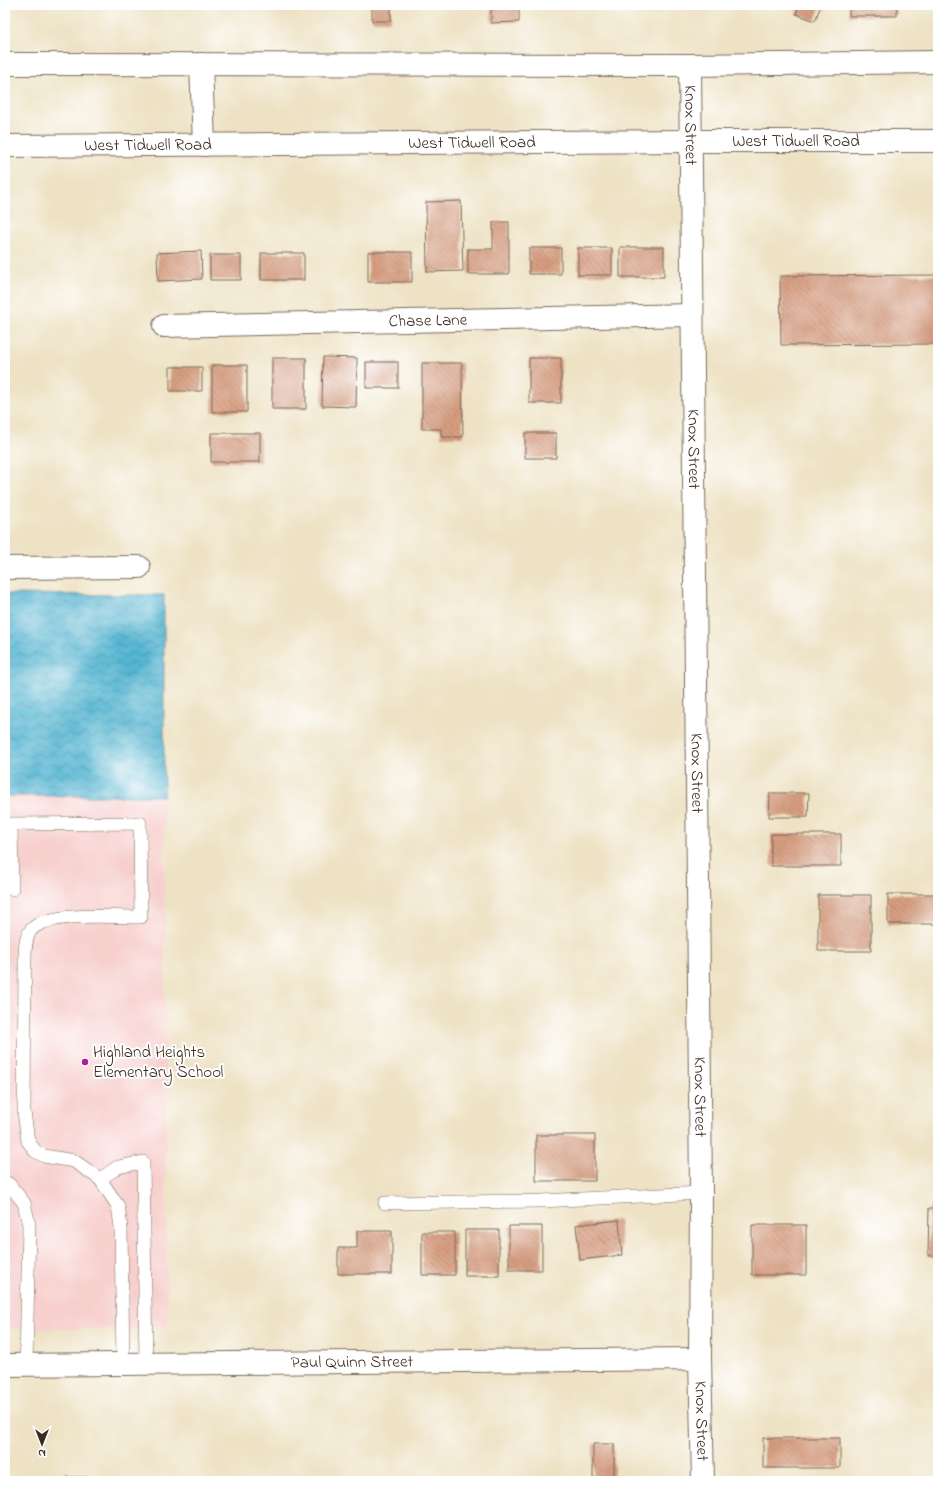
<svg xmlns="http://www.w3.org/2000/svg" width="943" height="1486" font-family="'Indie Flower',sans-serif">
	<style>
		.built { fill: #f7d0ce }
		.water { fill: url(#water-waves); stroke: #487078 }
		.building { fill: url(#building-back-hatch) }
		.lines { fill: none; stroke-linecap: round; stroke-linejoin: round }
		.lane-casing { stroke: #7a6a58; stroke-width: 14 }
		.street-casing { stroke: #7a6a58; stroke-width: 24 }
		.secondary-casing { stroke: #7a6a58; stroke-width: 24 }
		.lane { stroke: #fff; stroke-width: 13 }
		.street { stroke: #fff; stroke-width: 22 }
		.secondary { stroke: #fff; stroke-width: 22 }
		.poi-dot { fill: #b5179e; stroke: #fff; stroke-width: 1.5 }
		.labels { text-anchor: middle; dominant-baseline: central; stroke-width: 4; stroke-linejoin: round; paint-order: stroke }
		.street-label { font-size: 17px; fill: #3b2a1e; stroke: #fff }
		.poi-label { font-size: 17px; fill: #3b2a1e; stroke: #fff; text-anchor: start }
	</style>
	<defs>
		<pattern id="water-waves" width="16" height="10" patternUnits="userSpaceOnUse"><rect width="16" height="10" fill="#54b5d2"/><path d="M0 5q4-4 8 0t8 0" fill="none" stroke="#4793aa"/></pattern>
		<pattern id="building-back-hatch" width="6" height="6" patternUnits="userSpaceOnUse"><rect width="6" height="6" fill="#d79e81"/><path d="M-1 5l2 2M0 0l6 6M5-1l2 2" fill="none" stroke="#b08169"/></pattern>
	</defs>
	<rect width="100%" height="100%" fill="#fff"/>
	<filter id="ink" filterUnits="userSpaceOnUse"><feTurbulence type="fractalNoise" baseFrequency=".025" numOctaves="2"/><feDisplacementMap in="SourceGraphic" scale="8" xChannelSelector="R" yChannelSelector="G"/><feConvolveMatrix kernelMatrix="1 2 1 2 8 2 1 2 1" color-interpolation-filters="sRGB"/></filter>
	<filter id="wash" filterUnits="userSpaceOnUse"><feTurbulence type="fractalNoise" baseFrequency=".012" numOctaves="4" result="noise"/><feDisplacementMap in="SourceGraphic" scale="16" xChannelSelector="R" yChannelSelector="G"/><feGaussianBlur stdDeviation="0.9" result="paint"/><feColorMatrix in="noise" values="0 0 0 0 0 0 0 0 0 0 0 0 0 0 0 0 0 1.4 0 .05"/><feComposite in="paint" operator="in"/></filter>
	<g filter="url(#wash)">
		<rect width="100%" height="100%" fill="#eee2c4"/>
		<path class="built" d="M5,796H164L167,1329H5Z"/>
		<path class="water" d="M5,594L164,595V796H5Z"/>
		<g id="blocks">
			<path class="building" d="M372,5H391V21H372Z
				M491,5H519V22L491,23Z
				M799,5H821L815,21L796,14Z
				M849,5H897V16H849Z
				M461,201L463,271L427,272L426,202Z
				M493,222H509V274H468V249H493Z
				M620,247H664V277H620Z
				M529,248H561V274H529Z
				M578,248H612V275H578Z
				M201,251L202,279L158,281L157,253Z
				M368,252H412V282H368Z
				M261,253H304V280H261Z
				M210,255H241V280H210Z
				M938,275V344L781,345L780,276Z
				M323,357L357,358L356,407L322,406Z
				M272,358H306V409H272Z
				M529,358H561V403H529Z
				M366,362H398V388H366Z
				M422,363H462L463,437H441V429H422Z
				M212,365H247V412H212Z
				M170,367H202V391H170Z
				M211,433H260V462H211Z
				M525,433H556V458H525Z
				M770,793H809L808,817H769Z
				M771,834H841V866H771Z
				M888,894H938V924H888Z
				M818,895H871V951H818Z
				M536,1135H595V1181H536Z
				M929,1208H938V1256H928Z
				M619,1220L622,1255L580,1260L576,1225Z
				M752,1225H806V1275H752Z
				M509,1226H542V1270H509Z
				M465,1230H499V1276H465Z
				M357,1231H392V1274H338V1248H357Z
				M422,1232H455V1275H422Z
				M763,1438H840V1468H763Z
				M593,1444H614V1478H593Z
				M67,1477H109V1481H67Z"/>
		</g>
	</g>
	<g filter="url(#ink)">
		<use href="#blocks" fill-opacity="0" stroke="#7a6a58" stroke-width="1"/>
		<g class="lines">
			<g class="lane-casing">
				<path id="lane" d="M12,889L11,824L140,823L141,917C116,917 48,911 31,930C25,938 25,950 25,960L24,1112L28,1141L35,1151L44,1156L74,1161L100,1179L118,1206L121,1227L123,1364
					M100,1179L118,1167L143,1162L146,1364
					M5,1182L9,1184L24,1203L29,1225L26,1365
					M385,1203L541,1201L701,1193"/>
			</g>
			<g class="street-casing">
				<g id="street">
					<path id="s1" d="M164,326L692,315"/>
					<path d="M5,568L139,567"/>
					<path id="s2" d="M5,1365L700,1359"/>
				</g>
			</g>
			<g class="secondary-casing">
				<g id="secondary">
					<path d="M5,64L690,65L938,62"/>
					<path d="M201,64L204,145"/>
					<path id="s3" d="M690,65L701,1193L700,1359L703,1481"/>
					<path id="s4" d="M5,146L691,141H938"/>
				</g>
			</g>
			<use href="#lane" class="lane"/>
			<use href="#street" class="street"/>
			<use href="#secondary" class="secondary"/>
		</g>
	</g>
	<circle class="poi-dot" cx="85" cy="1062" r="4"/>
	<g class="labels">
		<g class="street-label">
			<text stroke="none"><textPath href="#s3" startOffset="60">Knox Street</textPath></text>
			<text stroke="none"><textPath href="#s4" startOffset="791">West Tidwell Road</textPath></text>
			<text stroke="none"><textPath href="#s4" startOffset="467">West Tidwell Road</textPath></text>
			<text stroke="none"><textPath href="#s4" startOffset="143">West Tidwell Road</textPath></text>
			<text stroke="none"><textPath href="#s1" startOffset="264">Chase Lane</textPath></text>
			<text stroke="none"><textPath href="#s3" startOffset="384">Knox Street</textPath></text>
			<text stroke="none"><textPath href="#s3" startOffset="708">Knox Street</textPath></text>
			<text stroke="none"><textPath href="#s3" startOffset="1032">Knox Street</textPath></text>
			<text stroke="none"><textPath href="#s2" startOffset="347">Paul Quinn Street</textPath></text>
			<text stroke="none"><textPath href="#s3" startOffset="1356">Knox Street</textPath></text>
		</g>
		<g class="poi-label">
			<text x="93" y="1052">Highland Heights<tspan x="93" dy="20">Elementary School</tspan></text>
		</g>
	</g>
	<rect width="943" height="1486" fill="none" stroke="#fff" stroke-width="20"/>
	<g transform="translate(42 1444) rotate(180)" stroke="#ffffff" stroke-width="3" paint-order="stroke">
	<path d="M0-3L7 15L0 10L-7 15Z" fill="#3b2a1e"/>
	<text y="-6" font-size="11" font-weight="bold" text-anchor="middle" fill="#3b2a1e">N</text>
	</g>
</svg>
